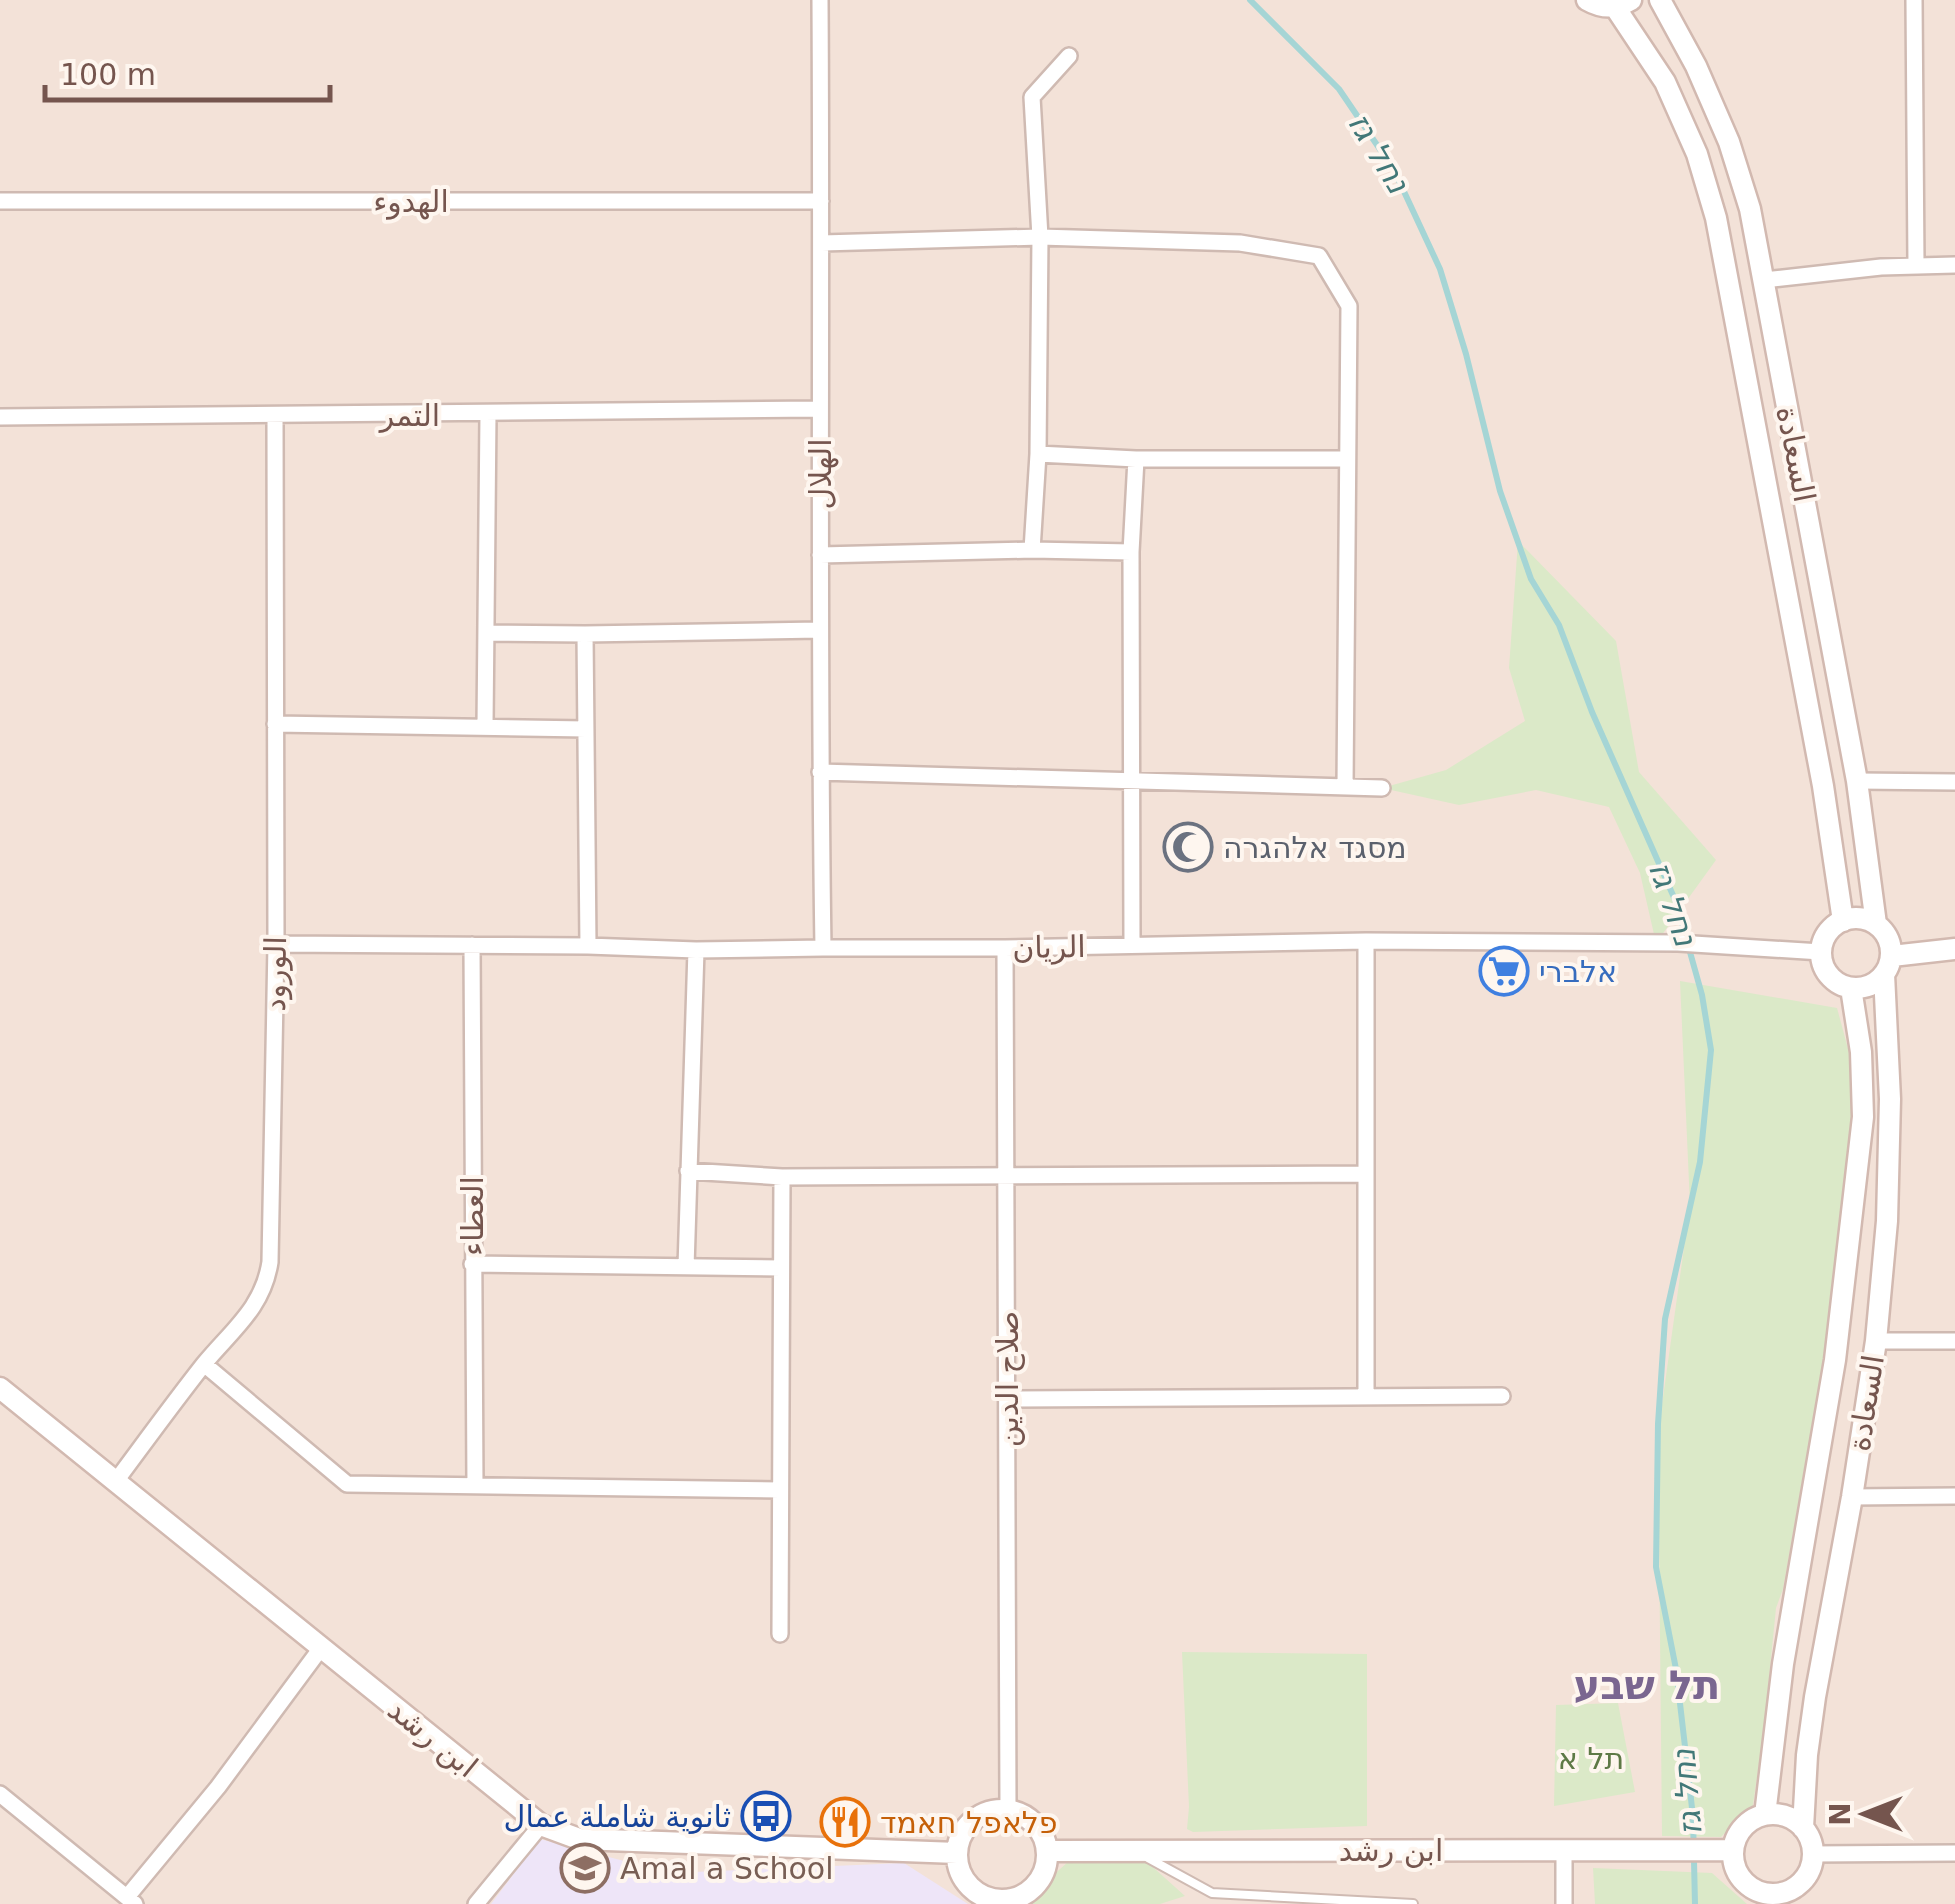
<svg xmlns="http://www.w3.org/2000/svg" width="1955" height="1904" font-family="'DejaVu Sans',Vazirmatn,Heebo,sans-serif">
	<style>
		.residential { fill: #f3e2d8 }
		.education { fill: #eee5f8 }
		.green { fill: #dbe9c8 }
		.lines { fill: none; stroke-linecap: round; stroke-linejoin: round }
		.stream { stroke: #a5d5d5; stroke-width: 6 }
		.lane-casing { stroke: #cfbab2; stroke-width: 12 }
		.street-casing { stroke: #cfbab2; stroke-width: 20 }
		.secondary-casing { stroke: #d2b9b0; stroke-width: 25 }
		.lane { stroke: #fff; stroke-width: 8 }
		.street { stroke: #fff; stroke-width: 15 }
		.secondary { stroke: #fff; stroke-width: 20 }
		.labels { text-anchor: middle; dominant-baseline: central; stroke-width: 8; stroke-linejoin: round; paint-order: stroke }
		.street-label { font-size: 30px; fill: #75554e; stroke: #fef6ef }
		.worship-label { font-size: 30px; fill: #5b616d; stroke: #fef6ef; text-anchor: start }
		.shop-label { font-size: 30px; fill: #366cbe; stroke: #fef6ef; text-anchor: start }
		.park-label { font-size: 30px; fill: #5e7946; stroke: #fef6ef }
		.transit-label { font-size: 30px; fill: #164399; stroke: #fef6ef; text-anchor: end }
		.food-label { font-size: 30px; fill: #c56008; stroke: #fef6ef; text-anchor: start }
		.education-label { font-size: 30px; fill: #785e54; stroke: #fef6ef; text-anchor: start }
		.water-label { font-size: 32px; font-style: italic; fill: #427878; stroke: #fef6ef }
		.district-label { font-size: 40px; font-weight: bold; fill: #7a6690; stroke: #fef6ef }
	</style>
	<rect width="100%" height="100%" fill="#fbf1e9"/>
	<path class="residential" d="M0,0H1955V1904H0Z"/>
	<path class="education" d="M540,1839L670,1873L904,1863L968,1904H491Z"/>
	<path class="green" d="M1518,541L1616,641L1639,772L1716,860L1656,943L1640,873L1609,807L1536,790L1459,805L1382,788L1446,770L1525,721L1509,668Z
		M1680,981L1837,1008L1863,1104L1835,1294L1783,1589L1776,1608L1764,1728L1753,1805L1721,1837L1662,1836L1658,1433L1690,1205Z
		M1182,1652L1367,1654V1826L1193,1832L1187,1829L1189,1807Z
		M1618,1703L1635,1792L1554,1806L1556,1705Z
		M1135,1851L1185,1896L1160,1904H1021L1069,1861Z
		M1593,1868L1712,1873L1747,1904H1595Z"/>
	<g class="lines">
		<path class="stream" d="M1250,0L1339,89L1394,170L1440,269L1466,354L1500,491L1531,579L1559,625L1592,712L1676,902L1702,995L1711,1050L1700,1162L1665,1319L1658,1424L1656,1567L1676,1669L1689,1781L1693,1817L1695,1904"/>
		<g class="lane-casing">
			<path id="lane" d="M1148,1858L1212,1893L1413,1904"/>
		</g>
		<g class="street-casing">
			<path id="street" d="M820,0C822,316 818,632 823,948
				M1914,0L1916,265
				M0,201H821
				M822,243L1040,237L1240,243L1319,256L1349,306L1345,787
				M1764,280L1881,267L1955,265
				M0,417L819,409
				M1038,454L1136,459H1347
				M1032,550L1038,454L1040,237L1032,97L1069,56
				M820,555L1032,550L1131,552
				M487,633L585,634L819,630
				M585,634L588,946
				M275,724L586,729
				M485,726L488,414
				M820,772L1382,788
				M1857,781L1955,782
				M1366,941V1397
				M276,944L588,946L696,950L823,948H1005L1366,941L1678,943L1821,952
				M472,945L475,1486
				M1132,945L1131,552L1136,459
				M1005,948L1008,1809
				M688,1171L782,1177L1366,1174
				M472,1264L781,1268
				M686,1267L696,950
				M1876,1341H1955
				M204,1364L347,1484L780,1490
				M1007,1399L1502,1396
				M116,1481C145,1442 174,1402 204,1364C232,1330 263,1308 270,1262L276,944L275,415
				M1852,1497L1955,1496
				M780,1634L782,1177
				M0,1794L135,1904
				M1813,1854L1955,1853
				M127,1897L218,1787L321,1648
				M476,1904L541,1825
				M1564,1904V1849"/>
		</g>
		<g class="secondary-casing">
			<path id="secondary" d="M1587,0C1601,8 1616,9 1631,0
				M1660,0L1696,66L1729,142L1750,209L1857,781L1876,924
				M1615,7L1665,82L1697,154L1716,218L1823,786L1843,921
				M1821 953a35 35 0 1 1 70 0a35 35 0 1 1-70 0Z
				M1892,956L1955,949
				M0,1388L541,1825L579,1839L957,1853
				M957 1855a45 45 0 1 1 90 0a45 45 0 1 1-90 0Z
				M1733 1854a40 40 0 1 1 80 0a40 40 0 1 1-80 0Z
				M1765,1815L1783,1664L1835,1360L1863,1117L1861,1052L1851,988
				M1803,1828L1807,1755L1815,1697L1852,1497L1876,1341L1887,1221L1890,1099L1884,974
				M1048,1851L1733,1850"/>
		</g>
		<use href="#lane" class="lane"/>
		<use href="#street" class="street"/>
		<use href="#secondary" class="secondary"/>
	</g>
	<defs>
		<g id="mosque-ring" transform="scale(2.5)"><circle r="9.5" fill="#fef6ef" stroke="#6b7280" stroke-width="1.5"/><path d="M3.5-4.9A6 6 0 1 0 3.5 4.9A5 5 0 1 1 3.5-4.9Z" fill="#6b7280"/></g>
		<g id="supermarket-ring" transform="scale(2.5)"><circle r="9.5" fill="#fef6ef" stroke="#3f7fe0" stroke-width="1.5"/><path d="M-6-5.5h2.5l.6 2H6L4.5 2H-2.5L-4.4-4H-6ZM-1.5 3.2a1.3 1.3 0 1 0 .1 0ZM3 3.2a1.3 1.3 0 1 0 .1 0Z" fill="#3f7fe0"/></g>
		<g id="bus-ring" transform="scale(2.5)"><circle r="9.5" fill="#fef6ef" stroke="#1a4fb4" stroke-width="1.5"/><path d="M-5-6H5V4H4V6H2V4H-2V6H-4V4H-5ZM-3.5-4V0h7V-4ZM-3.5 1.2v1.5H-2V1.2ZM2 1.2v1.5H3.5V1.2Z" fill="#1a4fb4"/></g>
		<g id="restaurant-ring" transform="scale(2.5)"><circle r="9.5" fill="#fef6ef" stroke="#e8710a" stroke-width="1.5"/><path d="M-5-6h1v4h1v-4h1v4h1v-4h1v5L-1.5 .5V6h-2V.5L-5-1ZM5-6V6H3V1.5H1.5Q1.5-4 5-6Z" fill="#e8710a"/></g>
		<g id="school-ring" transform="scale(2.5)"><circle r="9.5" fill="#fef6ef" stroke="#8d6e63" stroke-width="1.5"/><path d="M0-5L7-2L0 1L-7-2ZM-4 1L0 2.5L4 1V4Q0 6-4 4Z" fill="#8d6e63"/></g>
	</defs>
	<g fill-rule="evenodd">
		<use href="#mosque-ring" x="1188" y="847"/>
		<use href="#supermarket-ring" x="1504" y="971"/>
		<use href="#bus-ring" x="766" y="1816"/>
		<use href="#restaurant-ring" x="845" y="1822"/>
		<use href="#school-ring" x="585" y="1868"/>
	</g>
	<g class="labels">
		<g class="street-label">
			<text x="411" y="201">الهدوء</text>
			<text x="410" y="415">التمر</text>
			<text transform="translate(1796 454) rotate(79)">السعادة</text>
			<text transform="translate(820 474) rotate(-90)">الهلال</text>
			<text transform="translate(1049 947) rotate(-1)">الريان</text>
			<text transform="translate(275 974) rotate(-89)">الورود</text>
			<text transform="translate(472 1216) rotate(-90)">العطاء</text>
			<text transform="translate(1007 1379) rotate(-90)">صلاح الدين</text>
			<text transform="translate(1866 1403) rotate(-81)">السعادة</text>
			<text transform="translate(433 1738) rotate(39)">ابن رشد</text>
			<text x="1391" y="1850">ابن رشد</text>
		</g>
		<g class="worship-label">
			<text x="1223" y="847">מסגד אלהגרה</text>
		</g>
		<g class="shop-label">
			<text x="1539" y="971">אלברי</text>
		</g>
		<g class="park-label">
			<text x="1591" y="1758">תל א</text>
		</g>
		<g class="transit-label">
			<text x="731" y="1816">ثانوية شاملة عمال</text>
		</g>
		<g class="food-label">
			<text x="880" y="1822">פלאפל חאמד</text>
		</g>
		<g class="education-label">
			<text x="620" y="1868">Amal a School</text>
		</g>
		<g class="water-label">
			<text transform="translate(1379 153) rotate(59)">נחל גז</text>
			<text transform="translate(1673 904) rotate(71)">נחל גז</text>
			<text transform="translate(1687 1792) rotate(-95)">נחל גז</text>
		</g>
		<g class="district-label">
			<text x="1647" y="1685">תל שבע</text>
		</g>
	</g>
	<g transform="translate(1865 1814) rotate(270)" stroke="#fef6ef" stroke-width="8" paint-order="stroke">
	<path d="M0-8L18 38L0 25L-18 38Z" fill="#75554e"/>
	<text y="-15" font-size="28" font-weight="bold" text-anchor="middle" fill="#75554e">N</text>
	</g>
	<path d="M45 85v15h285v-15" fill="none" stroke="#75554e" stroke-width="5"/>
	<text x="60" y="85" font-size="30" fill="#75554e" stroke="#fef6ef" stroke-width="8" paint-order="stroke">100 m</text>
</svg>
